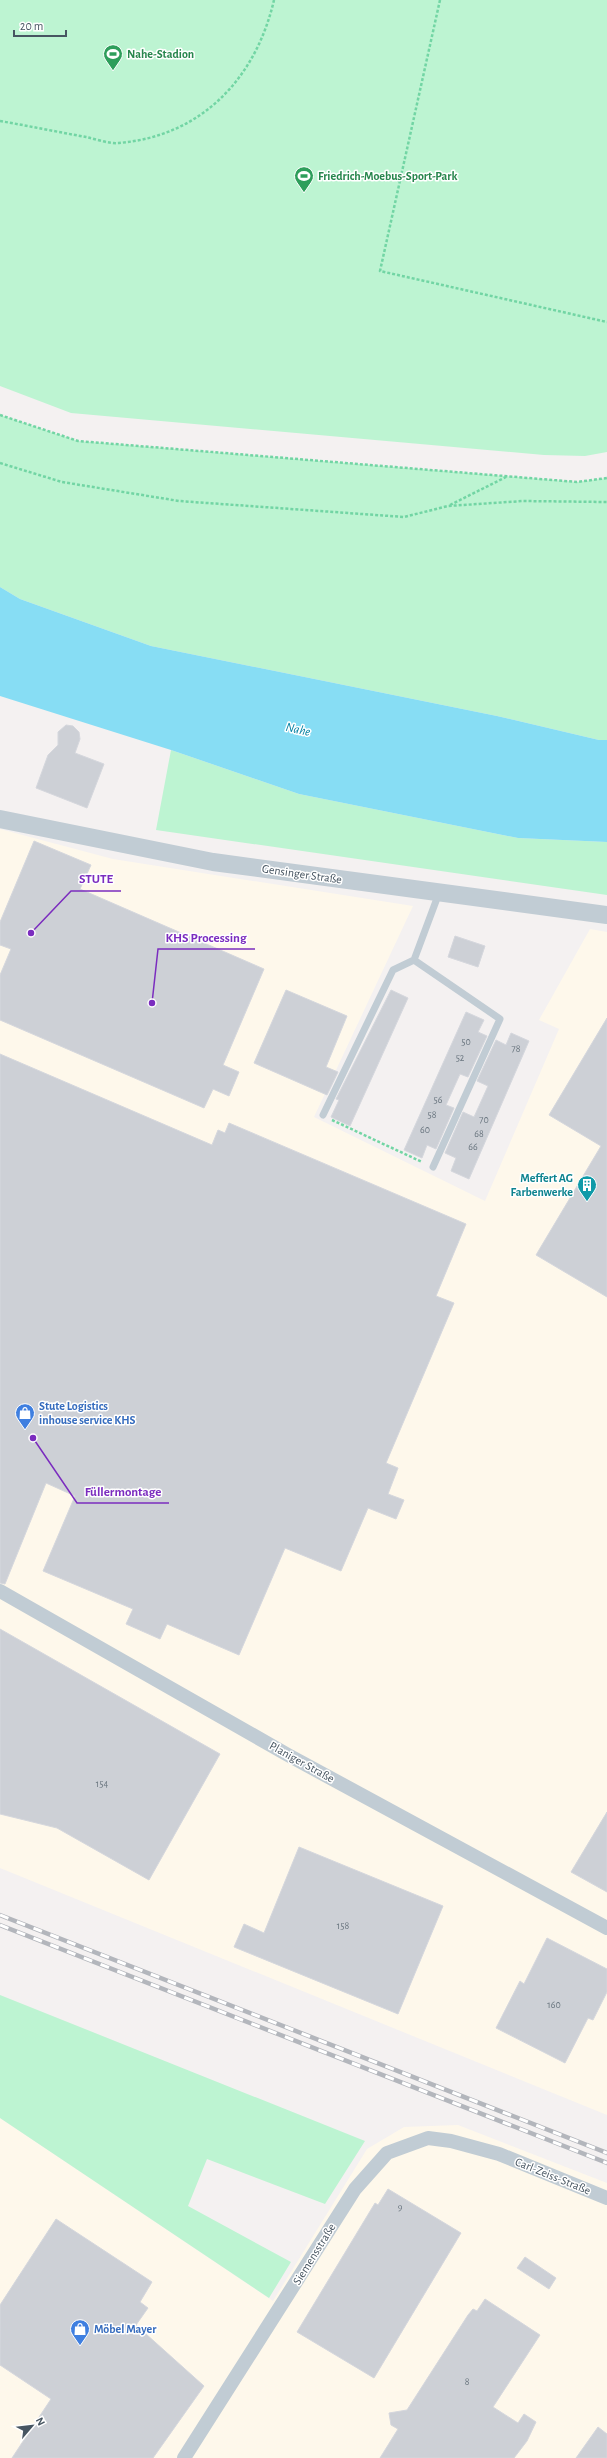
<svg xmlns="http://www.w3.org/2000/svg" width="607" height="2458" font-family="'Alegreya Sans',sans-serif">
	<style>
		.commercial { fill: #fef8eb }
		.green { fill: #bdf4d2 }
		.water { fill: #87ddf4 }
		.building { fill: #cdd0d6; stroke: #d5d7dd }
		.lines { fill: none; stroke-linecap: round; stroke-linejoin: round }
		.path { stroke: #72d5a4; stroke-width: 2.5; stroke-dasharray: 3 2; stroke-linecap: butt }
		.service { stroke: #c1ccd4; stroke-width: 7 }
		.minor { stroke: #c1ccd4; stroke-width: 14 }
		.tertiary { stroke: #c1ccd4; stroke-width: 18 }
		.rail-casing { stroke: #b3b6bc; stroke-width: 4.5 }
		.rail { stroke: #fff; stroke-width: 3; stroke-dasharray: 9; stroke-linecap: butt }
		.labels { text-anchor: middle; dominant-baseline: central; stroke-width: 3; stroke-linejoin: round; paint-order: stroke }
		.number-label { font-size: 10px; fill: #68747e }
		.leisure-label { font-size: 12px; font-weight: bold; fill: #27864d; stroke: #fff; text-anchor: start }
		.street-label { font-size: 12px; fill: #475561; stroke: #fff }
		.culture-label { font-size: 12px; font-weight: bold; fill: #0d838f; stroke: #fff; text-anchor: end }
		.shop-label { font-size: 12px; font-weight: bold; fill: #366cbe; stroke: #fff; text-anchor: start }
		.water-label { font-size: 13px; font-style: italic; fill: #0380a2; stroke: #fff }
		.leader { fill: none; stroke: #7b2cbf; stroke-width: 1.5 }
		.callout-dot { fill: #7b2cbf; stroke: #fff; stroke-width: 1.5 }
		.callout-label { font-size: 13px; text-anchor: middle; font-weight: bold; fill: #7b2cbf; stroke: #fff; stroke-width: 3; stroke-linejoin: round; paint-order: stroke }
	</style>
	<rect width="100%" height="100%" fill="#f4f1f1"/>
	<path class="commercial" d="M0,829L113,859L413,906L314,1117L485,1201L559,1029L539,1020L590,929L607,932V2115L0,1868Z
		M0,2118L273,2301L367,2149L404,2127L458,2125L607,2183V2458H0Z"/>
	<path class="green" d="M0,0H607V452L585,456L544,455L71,413L0,386Z
		M0,415L78,441L577,482L607,478V740H599L497,716L151,646L20,599L0,587Z
		M171,750L299,794L518,838L607,842V895L156,830Z
		M0,1995L365,2141L325,2204L207,2159L188,2206L291,2262L269,2298L0,2118Z"/>
	<path class="water" d="M0,587L20,599L151,646L497,716L599,740H607V842L518,838L299,794L171,750L0,696Z"/>
	<path class="building" d="M66,725L73,726L79,732L80,739L75,753L104,764L87,808L36,788L48,755L58,745V732Z
		M34,841L91,865L80,889L264,969L223,1065L239,1072L229,1096L213,1089L204,1108L0,1020V975L11,949L0,945V922Z
		M455,936L485,946L478,967L448,957Z
		M286,990L347,1016L326,1067L338,1072L327,1095L254,1063Z
		M391,990L408,998L350,1126L331,1117L339,1100L336,1099Z
		M466,1012L484,1020L478,1032L487,1036L468,1077L460,1074L446,1105L454,1108L436,1149L427,1145L422,1158L404,1150Z
		M607,1018V1297L536,1255L601,1146L549,1115Z
		M511,1033L529,1041L469,1179L451,1171L456,1158L445,1153L463,1112L474,1117L488,1086L477,1081L496,1040L506,1045Z
		M0,1054L212,1145L218,1130L225,1133L229,1123L466,1224L436,1296L454,1303L386,1463L398,1468L388,1494L404,1500L396,1519L368,1508L341,1571L285,1548L239,1655L167,1624L160,1639L126,1624L133,1609L43,1571L75,1496L46,1483L5,1584L0,1583Z
		M0,1629L220,1754L149,1880L57,1828L0,1814Z
		M607,1812V1892L571,1872Z
		M299,1847L443,1906L398,2014L234,1947L244,1924L264,1933Z
		M547,1938L607,1969V1992L593,2020L588,2018L565,2063L496,2028L520,1981L524,1984Z
		M388,2189L461,2233L374,2378L297,2332L375,2203L378,2205Z
		M56,2219L152,2282L140,2302L148,2308L136,2325L204,2386L153,2458H12L51,2399L0,2365V2305Z
		M525,2257L556,2278L549,2289L517,2268Z
		M485,2299L540,2335L493,2407L518,2423L524,2414L536,2422L527,2441L514,2458H380L398,2429L391,2425L389,2413L407,2410L468,2315L473,2309L477,2311Z
		M598,2427L607,2434V2458H576Z"/>
	<g class="lines">
		<path class="path" d="M440,0L380,271L607,322
			M0,121C29,126 58,132 86,137C96,139 109,144 119,143C202,136 256,78 274,0
			M0,415L78,441L577,482L607,478
			M0,463L62,482L179,501L404,517L448,506L523,501L607,502
			M450,505L506,477
			M332,1120L422,1162"/>
		<path class="service" d="M414,960L500,1019L433,1167
			M323,1115L393,970L414,960L439,893"/>
		<path class="minor" d="M0,1591L288,1755L607,1928
			M184,2458L355,2189L387,2153L428,2138L451,2141L499,2154L607,2198"/>
		<path class="tertiary" d="M0,819L213,862L607,915"/>
		<g class="rail-casing">
			<path id="rail" d="M0,1915L607,2153
				M0,1925L607,2163"/>
		</g>
		<use href="#rail" class="rail"/>
	</g>
	<defs>
		<g id="stadium-pin" transform="scale(1)"><path d="M0 17L-7.5 6A9.5 9.5 0 1 1 7.5 6Z" fill="#2e9e5b" stroke="#fff"/><path d="M0-5a6.5 5 0 1 0 0 10a6.5 5 0 1 0 0-10ZM-3.5-1.8h7v3.6h-7Z" fill="#fff"/></g>
		<g id="building-pin" transform="scale(1)"><path d="M0 17L-7.5 6A9.5 9.5 0 1 1 7.5 6Z" fill="#0f9aa8" stroke="#fff"/><path d="M-4-6H4V6H1V3H-1V6H-4ZM-2.5-4.3h1.7v1.8h-1.7ZM.8-4.3h1.7v1.8H.8ZM-2.5-1h1.7V.8h-1.7ZM.8-1h1.7V.8H.8Z" fill="#fff"/></g>
		<g id="shop-pin" transform="scale(1)"><path d="M0 17L-7.5 6A9.5 9.5 0 1 1 7.5 6Z" fill="#3f7fe0" stroke="#fff"/><path d="M-5-2.5h2.3a2.7 3.5 0 0 1 5.4 0H5L5.5 6h-11ZM-1.5-2.5h3a1.5 2.3 0 0 0-3 0Z" fill="#fff"/></g>
	</defs>
	<g fill-rule="evenodd">
		<use href="#stadium-pin" x="113" y="54"/>
		<use href="#stadium-pin" x="304" y="176"/>
		<use href="#building-pin" x="587" y="1185"/>
		<use href="#shop-pin" x="25" y="1413"/>
		<use href="#shop-pin" x="80" y="2329"/>
	</g>
	<g class="labels">
		<g class="number-label">
			<text x="466" y="1042">50</text>
			<text x="516" y="1049">78</text>
			<text x="460" y="1058">52</text>
			<text x="438" y="1100">56</text>
			<text x="432" y="1115">58</text>
			<text x="484" y="1120">70</text>
			<text x="425" y="1130">60</text>
			<text x="479" y="1134">68</text>
			<text x="473" y="1147">66</text>
			<text x="102" y="1784">154</text>
			<text x="343" y="1926">158</text>
			<text x="554" y="2005">160</text>
			<text x="400" y="2207">9</text>
			<text x="467" y="2382">8</text>
		</g>
		<g class="leisure-label">
			<text x="127" y="54">Nahe-Stadion</text>
			<text x="318" y="176">Friedrich-Moebus-Sport-Park</text>
		</g>
		<g class="street-label">
			<text transform="translate(302 874) rotate(8)">Gensinger Straße</text>
			<text transform="translate(302 1762) rotate(29)">Planiger Straße</text>
			<text transform="translate(553 2176) rotate(22)">Carl-Zeiss-Straße</text>
			<text transform="translate(314 2254) rotate(-58)">Siemensstraße</text>
		</g>
		<g class="culture-label">
			<text x="573" y="1178">Meffert AG<tspan x="573" dy="14">Farbenwerke</tspan></text>
		</g>
		<g class="shop-label">
			<text x="39" y="1406">Stute Logistics<tspan x="39" dy="14">inhouse service KHS</tspan></text>
			<text x="94" y="2329">Möbel Mayer</text>
		</g>
		<g class="water-label">
			<text transform="translate(298 730) rotate(13)">Nahe</text>
		</g>
	</g>
	<path class="leader" d="M31 933L71 891H121M152 1003L158 949H255M33 1438L77 1503H169"/>
	<g class="callout-dot">
		<circle cx="31" cy="933" r="4"/>
		<circle cx="152" cy="1003" r="4"/>
		<circle cx="33" cy="1438" r="4"/>
	</g>
	<g class="callout-label">
		<text x="96" y="883">STUTE</text>
		<text x="206" y="942">KHS Processing</text>
		<text x="123" y="1496">Füllermontage</text>
	</g>
	<g transform="translate(32 2426) rotate(62)" stroke="#ffffff" stroke-width="3" paint-order="stroke">
	<path d="M0-3L7 15L0 10L-7 15Z" fill="#475561"/>
	<text y="-6" font-size="11" font-weight="bold" text-anchor="middle" fill="#475561">N</text>
	</g>
	<path d="M14 30v6h52v-6" fill="none" stroke="#475561" stroke-width="2"/>
	<text x="20" y="30" font-size="12" fill="#475561" stroke="#ffffff" stroke-width="3" paint-order="stroke">20 m</text>
</svg>
